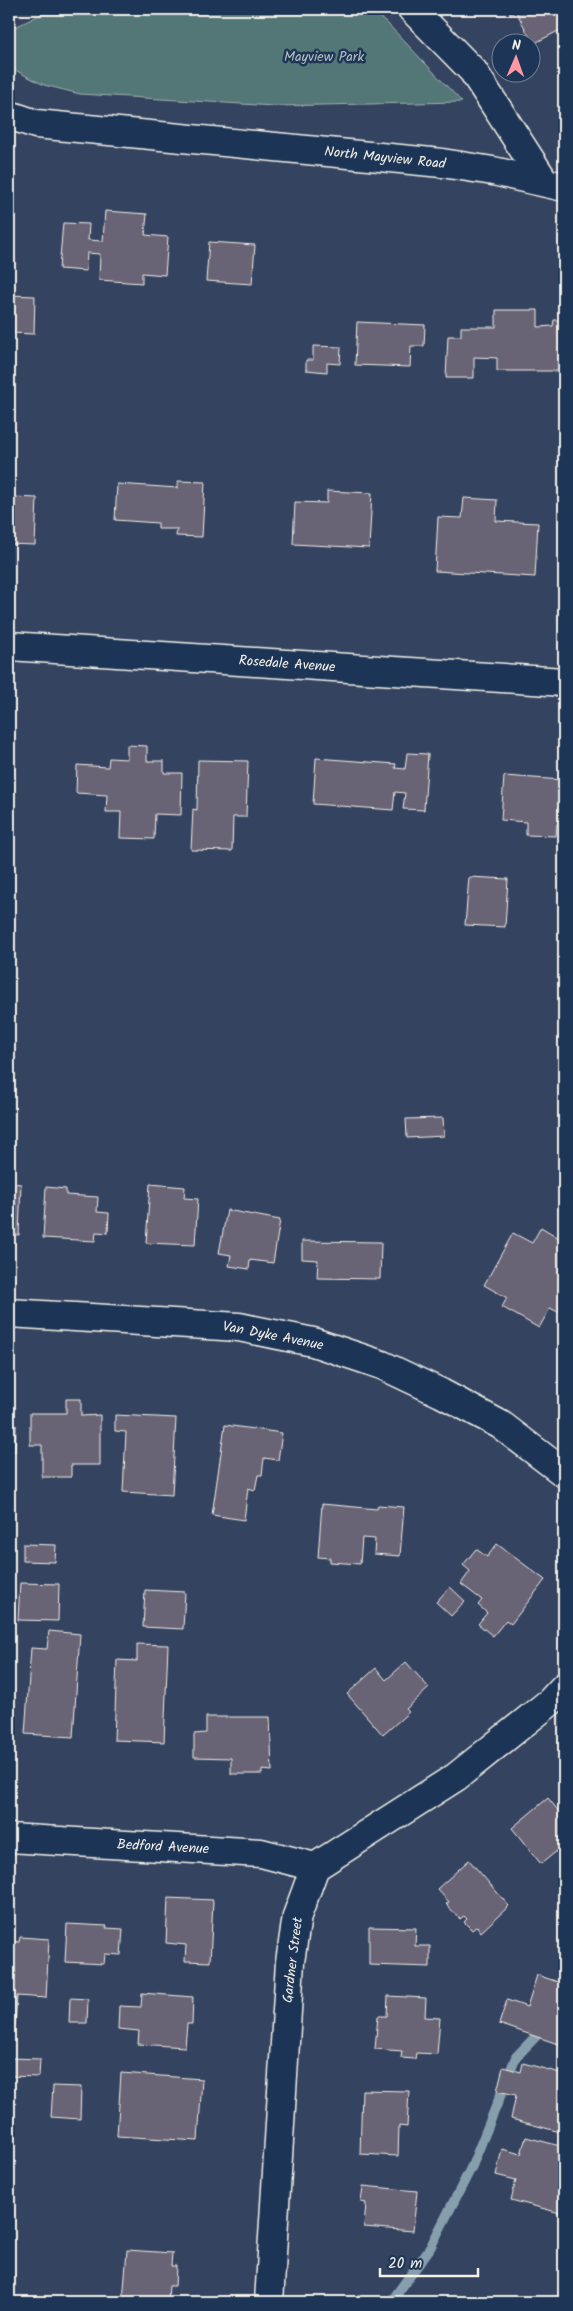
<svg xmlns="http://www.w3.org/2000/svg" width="573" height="2311" font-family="Kalam,sans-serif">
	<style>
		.green { fill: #537677; stroke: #a4b4b0 }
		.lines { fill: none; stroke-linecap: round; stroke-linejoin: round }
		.stream { stroke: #879fad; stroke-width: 10 }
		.building { fill: #696476; stroke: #f4f1e8 }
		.street-casing { stroke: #f4f1e8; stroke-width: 31 }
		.secondary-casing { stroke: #f4f1e8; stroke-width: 31 }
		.street { stroke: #1d3557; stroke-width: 28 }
		.secondary { stroke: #1d3557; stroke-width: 28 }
		.labels { text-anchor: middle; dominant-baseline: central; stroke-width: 5; stroke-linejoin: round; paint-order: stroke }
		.park-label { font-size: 14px; fill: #b4c0bb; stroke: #1d3557 }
		.street-label { font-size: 14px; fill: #f4f1e8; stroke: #1d3557 }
	</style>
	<rect width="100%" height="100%" fill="#344360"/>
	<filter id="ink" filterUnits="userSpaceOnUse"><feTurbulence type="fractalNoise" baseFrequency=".02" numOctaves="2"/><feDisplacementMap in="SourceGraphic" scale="10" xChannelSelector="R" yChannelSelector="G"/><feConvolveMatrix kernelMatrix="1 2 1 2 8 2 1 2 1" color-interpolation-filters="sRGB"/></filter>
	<g filter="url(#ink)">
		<path class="green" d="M52,9H370L386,22L462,102L274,106L80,94L44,85L9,67V30Z"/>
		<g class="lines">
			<path class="stream" d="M391,2302L430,2248L472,2166L516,2057L564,2007"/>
		</g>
		<path class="building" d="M508,9H564V28L533,44L516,11L511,14Z
			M105,211L147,214L145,235L168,237L165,275L142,273V283L99,280L100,254L87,253L86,271L59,269L63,223L89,224L88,240L103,241Z
			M209,242L255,245L252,284L206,281Z
			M9,295L35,296L34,334L9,333Z
			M496,310H538V327L553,326L554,320H564V371H497V358L474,357V378H446L448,336H461V327H496Z
			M357,322L425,325L424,346H411L410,367L355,365Z
			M313,346L341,347L340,364L327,363V372L306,370V360H313Z
			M178,481L205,482L202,537L176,536L177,529H158V523L115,520L117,484L178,488Z
			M9,488L13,489V497L37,498L35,545L9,544Z
			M327,491L372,493L369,548L293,544L295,502L327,503Z
			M464,498L497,500L496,521L538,523L535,577L435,571L438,517L462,518Z
			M127,745L147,746V761H164V773H182L181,815L155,814L154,839L120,838L121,812H106L107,795L76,793L77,765L108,767L109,758L127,759Z
			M407,753L428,754L424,810L403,809L405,793L395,792L393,810L313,804L316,758L396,764L395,768L405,769Z
			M198,760L248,761L246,817H233L232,851L191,850L193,809L197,810Z
			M504,776L563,780L561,805H564V825L557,824L556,836L526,835V822L501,820Z
			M469,877L508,879L505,927L465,925Z
			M443,1118L444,1136L407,1138L406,1119Z
			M9,1183L21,1184L19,1235L9,1234Z
			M150,1184L185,1187L184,1198L198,1199L195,1245L146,1243Z
			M46,1187L66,1189V1195L98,1197L97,1212L109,1213L108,1233L96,1232L95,1241L43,1238Z
			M227,1210L280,1220L273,1263L250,1260L249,1269L229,1266L231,1255L219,1253Z
			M541,1227L564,1241V1254L562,1258L564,1259V1315L550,1308L539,1328L502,1307L507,1298L484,1285L513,1233L532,1243Z
			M302,1241L381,1242L380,1279L317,1278L318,1260L302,1259Z
			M66,1399H81V1416L100,1415V1465H71V1477H42V1445H30V1413H66Z
			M115,1415L176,1418L172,1495L123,1492L126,1432L115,1431Z
			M9,1424L16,1425L15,1452H9Z
			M225,1425L282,1433L278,1460L264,1458L262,1475H258L255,1490L248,1488L244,1520L212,1515Z
			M322,1504L377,1509L378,1505L404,1507L400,1556L374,1554L375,1539L362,1538L360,1564L330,1562V1558L318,1557Z
			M23,1544L56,1545L55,1562L23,1561Z
			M497,1544L545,1580L511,1624L506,1620L493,1636L478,1624L487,1613L478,1605L482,1600L461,1584L470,1571L463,1565L476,1549L487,1557Z
			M20,1583L59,1584L58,1621L18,1620Z
			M450,1587L465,1601L451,1616L436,1602Z
			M145,1590L185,1592L183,1629L143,1627Z
			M49,1631L80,1634L73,1737L25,1734L31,1648L47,1649Z
			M137,1644L168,1645L164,1742L114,1740L117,1660L137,1661Z
			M406,1662L429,1688L406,1709L409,1712L383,1735L347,1694L376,1668L386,1680Z
			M206,1717H270L272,1771L262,1770V1774H231V1758L194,1757V1734L206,1733Z
			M548,1798L564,1818V1845L541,1864L512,1828Z
			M469,1860L509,1906L481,1932L477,1926L472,1930L464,1922L467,1919L464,1916L460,1919L446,1904L449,1902L437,1889Z
			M168,1898L213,1900L210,1962L185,1961L186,1945L166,1943Z
			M67,1924L107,1926L106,1928L123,1929L121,1955L105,1954L104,1964L65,1962Z
			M369,1927L416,1928L415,1946H430V1967L369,1965Z
			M20,1937L49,1939L46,1998L17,1996L15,2026L9,2025V1941L19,1942Z
			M537,1975L564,1984V2046L499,2024L507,2000L527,2007Z
			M142,1993L193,1997L192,2024H187L185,2047L138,2044L139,2031L118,2029L119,2006L141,2007Z
			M388,1996L426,1998L425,2017L440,2018L437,2054L416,2053L415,2059L401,2058L402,2051L375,2049L378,2016H387Z
			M70,1998L88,1999L87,2023H69Z
			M11,2058L40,2059L39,2077L10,2076Z
			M523,2063L564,2074V2133L511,2119L516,2095L497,2091L503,2067L521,2072Z
			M121,2073L202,2079L198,2141L117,2136Z
			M53,2086L81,2087L80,2119L51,2117Z
			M362,2090L409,2091L407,2127L399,2126L398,2156L360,2154Z
			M526,2137L564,2147V2214L511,2200L516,2180L496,2175L502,2149L521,2154Z
			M363,2186L417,2191L413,2231L364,2227L366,2203L361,2202Z
			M127,2250L172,2253L171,2266H176L175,2286H169L168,2302H123Z"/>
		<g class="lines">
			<g class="street-casing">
				<path id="street" d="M412,9L473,71L544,181
					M9,115L36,124L442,163L493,171L564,187
					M9,646L564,682
					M9,1313L239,1327L313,1342L382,1365L441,1393L501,1425L564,1473
					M9,1838L261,1853L315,1867"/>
			</g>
			<g class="secondary-casing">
				<path id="secondary" d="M269,2302L290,1962L297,1916L315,1867L456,1777L550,1702L564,1687"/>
			</g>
			<use href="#street" class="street"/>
			<use href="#secondary" class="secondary"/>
		</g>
	</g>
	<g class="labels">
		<g class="park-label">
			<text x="324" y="57">Mayview Park</text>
		</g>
		<g class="street-label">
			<text transform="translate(385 158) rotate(6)">North Mayview Road</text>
			<text transform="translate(287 664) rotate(4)">Rosedale Avenue</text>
			<text transform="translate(273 1336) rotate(11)">Van Dyke Avenue</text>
			<text transform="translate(163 1847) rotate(3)">Bedford Avenue</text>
			<text transform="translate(293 1960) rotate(-83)">Gardner Street</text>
		</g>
	</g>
	<rect width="573" height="2311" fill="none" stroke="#1d3557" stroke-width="30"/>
	<rect x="15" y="15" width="543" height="2281" fill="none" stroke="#f4f1e8" stroke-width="2" filter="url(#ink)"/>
	<g transform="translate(516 58) rotate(2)"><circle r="24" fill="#1d3557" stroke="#738091"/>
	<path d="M0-4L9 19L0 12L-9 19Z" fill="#ff9aa2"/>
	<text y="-8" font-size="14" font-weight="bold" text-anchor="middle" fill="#f4f1e8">N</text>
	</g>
	<path d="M380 2268v8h98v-8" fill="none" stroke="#f4f1e8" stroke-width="2.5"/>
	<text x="388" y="2268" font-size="15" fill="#f4f1e8" stroke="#1d3557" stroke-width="4" paint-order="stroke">20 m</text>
</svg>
